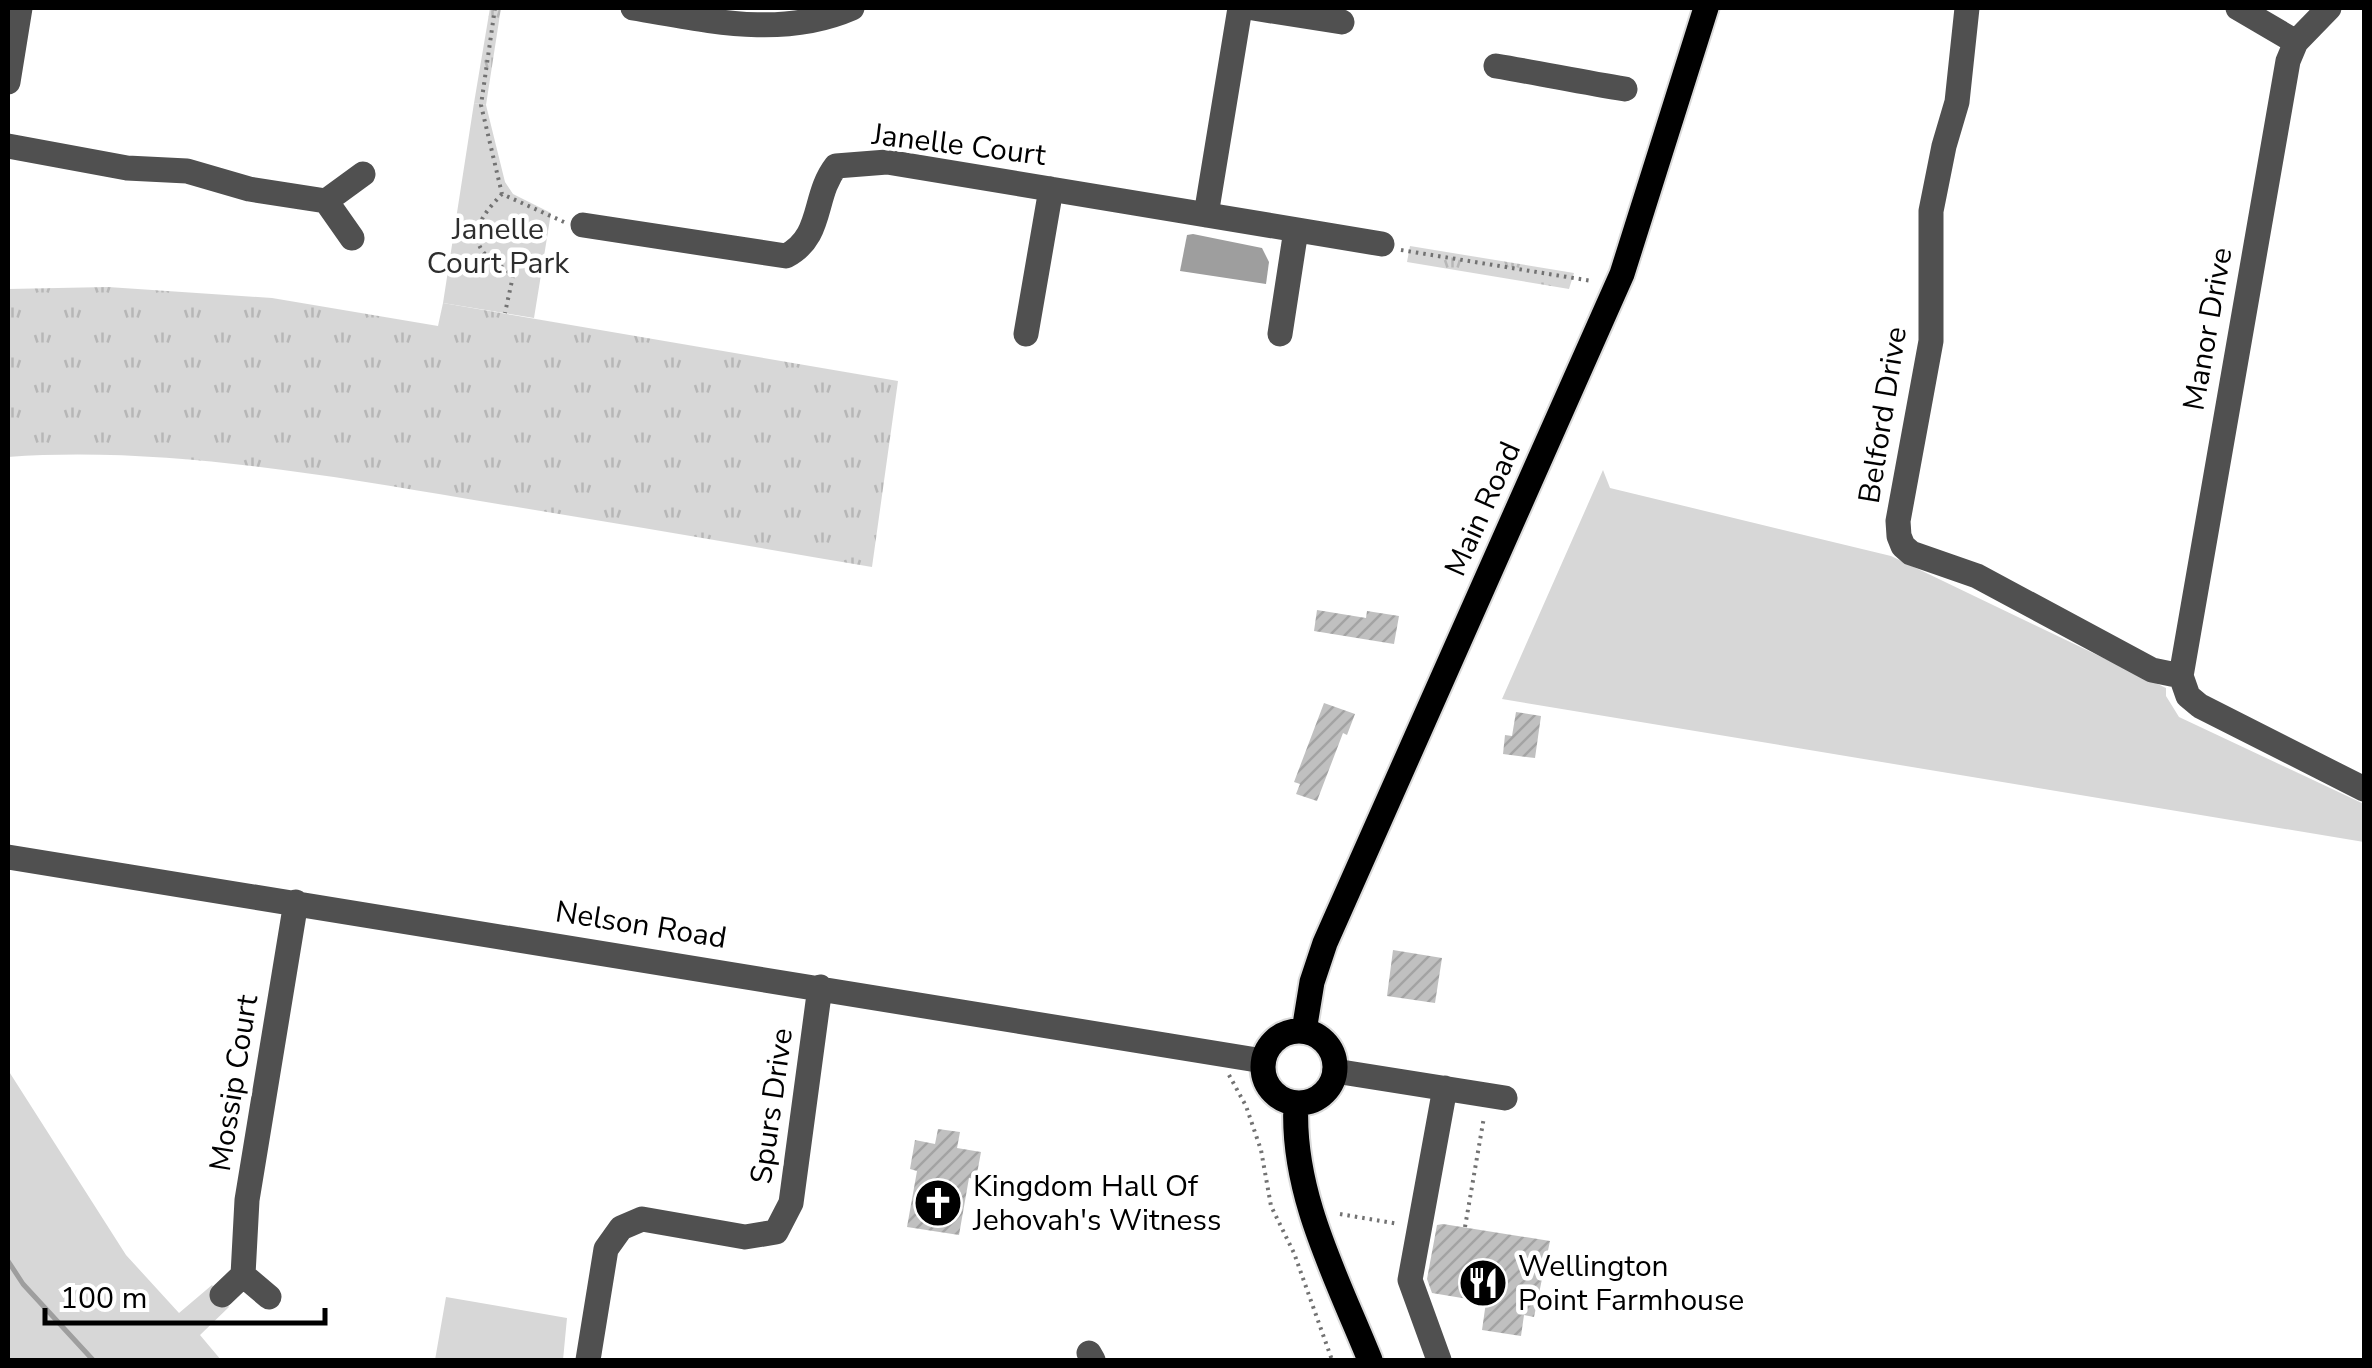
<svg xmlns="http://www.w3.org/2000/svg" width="2372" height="1368" font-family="'Nunito Sans',sans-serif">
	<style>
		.grass { fill: url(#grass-tufts) }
		.park { fill: #d7d7d7 }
		.water { fill: #9e9e9e }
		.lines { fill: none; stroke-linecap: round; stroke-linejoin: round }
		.stream { stroke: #9e9e9e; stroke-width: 5 }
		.building { fill: url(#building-hatch) }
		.major-casing { stroke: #dbdbdb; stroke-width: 29 }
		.path { stroke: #727272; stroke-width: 4; stroke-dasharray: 2.5 5; stroke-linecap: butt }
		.minor { stroke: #505050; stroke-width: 25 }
		.major { stroke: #000; stroke-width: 25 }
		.labels { text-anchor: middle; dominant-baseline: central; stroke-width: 9; stroke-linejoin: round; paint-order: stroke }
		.street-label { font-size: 30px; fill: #000; stroke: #fff }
		.park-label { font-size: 30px; fill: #2e2e2e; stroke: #fff }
		.poi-label { font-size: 30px; fill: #000; stroke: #fff; text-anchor: start }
	</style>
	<defs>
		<pattern id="grass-tufts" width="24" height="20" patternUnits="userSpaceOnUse" patternTransform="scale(2.5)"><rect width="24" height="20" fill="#d7d7d7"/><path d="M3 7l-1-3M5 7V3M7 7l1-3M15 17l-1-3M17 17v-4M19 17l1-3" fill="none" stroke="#b7b7b7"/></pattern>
		<pattern id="building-hatch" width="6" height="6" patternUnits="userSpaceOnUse" patternTransform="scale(2.5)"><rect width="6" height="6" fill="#c0c0c0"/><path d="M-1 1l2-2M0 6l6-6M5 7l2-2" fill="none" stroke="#a3a3a3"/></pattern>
	</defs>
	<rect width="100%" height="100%" fill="#fff"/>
	<path class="grass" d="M490,8H501L486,105L474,103Z
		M1410,246L1574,273L1569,289L1407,262Z
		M108,287L272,298L438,326L443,303L898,381L872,567C738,544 603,521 468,499C321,474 157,446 8,457V289Z"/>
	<path class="park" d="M474,103L486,105L505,182L513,194L551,213L534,318L443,303Z
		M1603,470L1610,488L1891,556L2166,688V696L2179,717L2364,804V842L1502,699Z
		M8,1070L126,1255L179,1313L212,1285L229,1307L200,1335L221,1360H8Z
		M446,1297L567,1318L563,1360H435Z"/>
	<path class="water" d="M1193,234L1262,248L1269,262L1266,284L1180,271L1187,235Z"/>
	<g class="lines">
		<path class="stream" d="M8,1261L23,1284L93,1360"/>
	</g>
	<path class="building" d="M1317,610L1366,618L1367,611L1399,616L1394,644L1314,631Z
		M1324,703L1355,714L1347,735L1343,733L1317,801L1296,794L1300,784L1294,782Z
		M1516,712L1541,716L1535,758L1503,754L1505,735L1512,736Z
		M1393,950L1442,958L1435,1003L1387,996Z
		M938,1129L960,1132L957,1148L981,1152L976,1179L969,1178L959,1235L907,1227L917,1171L910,1169L915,1140L935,1144Z
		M1443,1224L1550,1241L1534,1317L1524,1315L1521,1336L1482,1330L1486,1302L1432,1293L1427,1279L1437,1225Z"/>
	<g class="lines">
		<g class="major-casing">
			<path id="major" d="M1263 1067a36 36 0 1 1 72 0a36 36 0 1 1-72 0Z
				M1304,1031L1312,982L1325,943L1622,274L1706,8
				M1296,1103C1291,1193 1337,1278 1370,1360"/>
		</g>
		<path class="path" d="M495,8L481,105L502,194L564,222
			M502,194C487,210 464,234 487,256C495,263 505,268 513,276L505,313
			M1401,250L1592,281
			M1229,1075L1246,1106L1261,1150L1271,1206L1294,1253L1332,1360
			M1340,1214L1399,1224
			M1465,1227L1484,1117"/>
		<path class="minor" d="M633,8C707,20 781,39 852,8
			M1253,8L1342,22
			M1967,8L1957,102L1944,146L1931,211V341L1898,521L1899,536L1903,546L1911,553L1977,576L2152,670L2181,676L2188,696L2200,706L2364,789
			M2238,8L2296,42
			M1496,66C1539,73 1581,82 1625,89
			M8,82L20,8
			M8,146L127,168L187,171L249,189L326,201
			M1206,215L1240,8
			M583,225L786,256C824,236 812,197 836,166L887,162L1382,244
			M352,238L326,201L363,174
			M1026,334L1051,189
			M1280,334L1296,230
			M2181,676L2288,61L2296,42L2329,8
			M8,857L1263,1061
			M1335,1071L1505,1098
			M222,1295L243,1275
			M269,1297L243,1275L247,1200L296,902
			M1089,1353L1093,1360
			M588,1360L606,1249L621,1228L642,1219L745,1237L776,1232L791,1203L820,987
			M1439,1360L1410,1280L1445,1088"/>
		<use href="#major" class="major"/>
	</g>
	<defs>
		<g id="church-disc" transform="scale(2.5)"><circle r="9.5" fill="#000" stroke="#fff"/><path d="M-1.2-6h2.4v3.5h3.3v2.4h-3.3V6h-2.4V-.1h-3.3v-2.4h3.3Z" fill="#fff"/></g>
		<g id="restaurant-disc" transform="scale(2.5)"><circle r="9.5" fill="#000" stroke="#fff"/><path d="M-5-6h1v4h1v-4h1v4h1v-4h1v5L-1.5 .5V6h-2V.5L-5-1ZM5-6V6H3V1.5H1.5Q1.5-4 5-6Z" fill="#fff"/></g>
	</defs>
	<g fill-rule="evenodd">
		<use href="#church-disc" x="938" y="1203"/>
		<use href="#restaurant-disc" x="1483" y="1283"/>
	</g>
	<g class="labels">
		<g class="street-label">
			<text transform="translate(959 145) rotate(7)">Janelle Court</text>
			<text transform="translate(2208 329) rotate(-80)">Manor Drive</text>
			<text transform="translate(1883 415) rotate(-81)">Belford Drive</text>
			<text transform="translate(1483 509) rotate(-66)">Main Road</text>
			<text transform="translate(641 925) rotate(9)">Nelson Road</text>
			<text transform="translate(234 1083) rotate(-81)">Mossip Court</text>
			<text transform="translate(772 1106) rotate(-82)">Spurs Drive</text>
		</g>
		<g class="park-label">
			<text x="498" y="229">Janelle<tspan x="498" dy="34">Court Park</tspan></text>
		</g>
		<g class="poi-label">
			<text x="973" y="1186">Kingdom Hall Of<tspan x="973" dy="34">Jehovah's Witness</tspan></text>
			<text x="1518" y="1266">Wellington<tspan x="1518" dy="34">Point Farmhouse</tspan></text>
		</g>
	</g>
	<rect width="2372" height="1368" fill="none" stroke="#000000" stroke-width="20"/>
	<path d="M45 1308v15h280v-15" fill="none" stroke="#000000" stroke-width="5"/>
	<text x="60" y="1308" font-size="30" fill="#000000" stroke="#ffffff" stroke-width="8" paint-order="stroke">100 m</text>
</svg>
